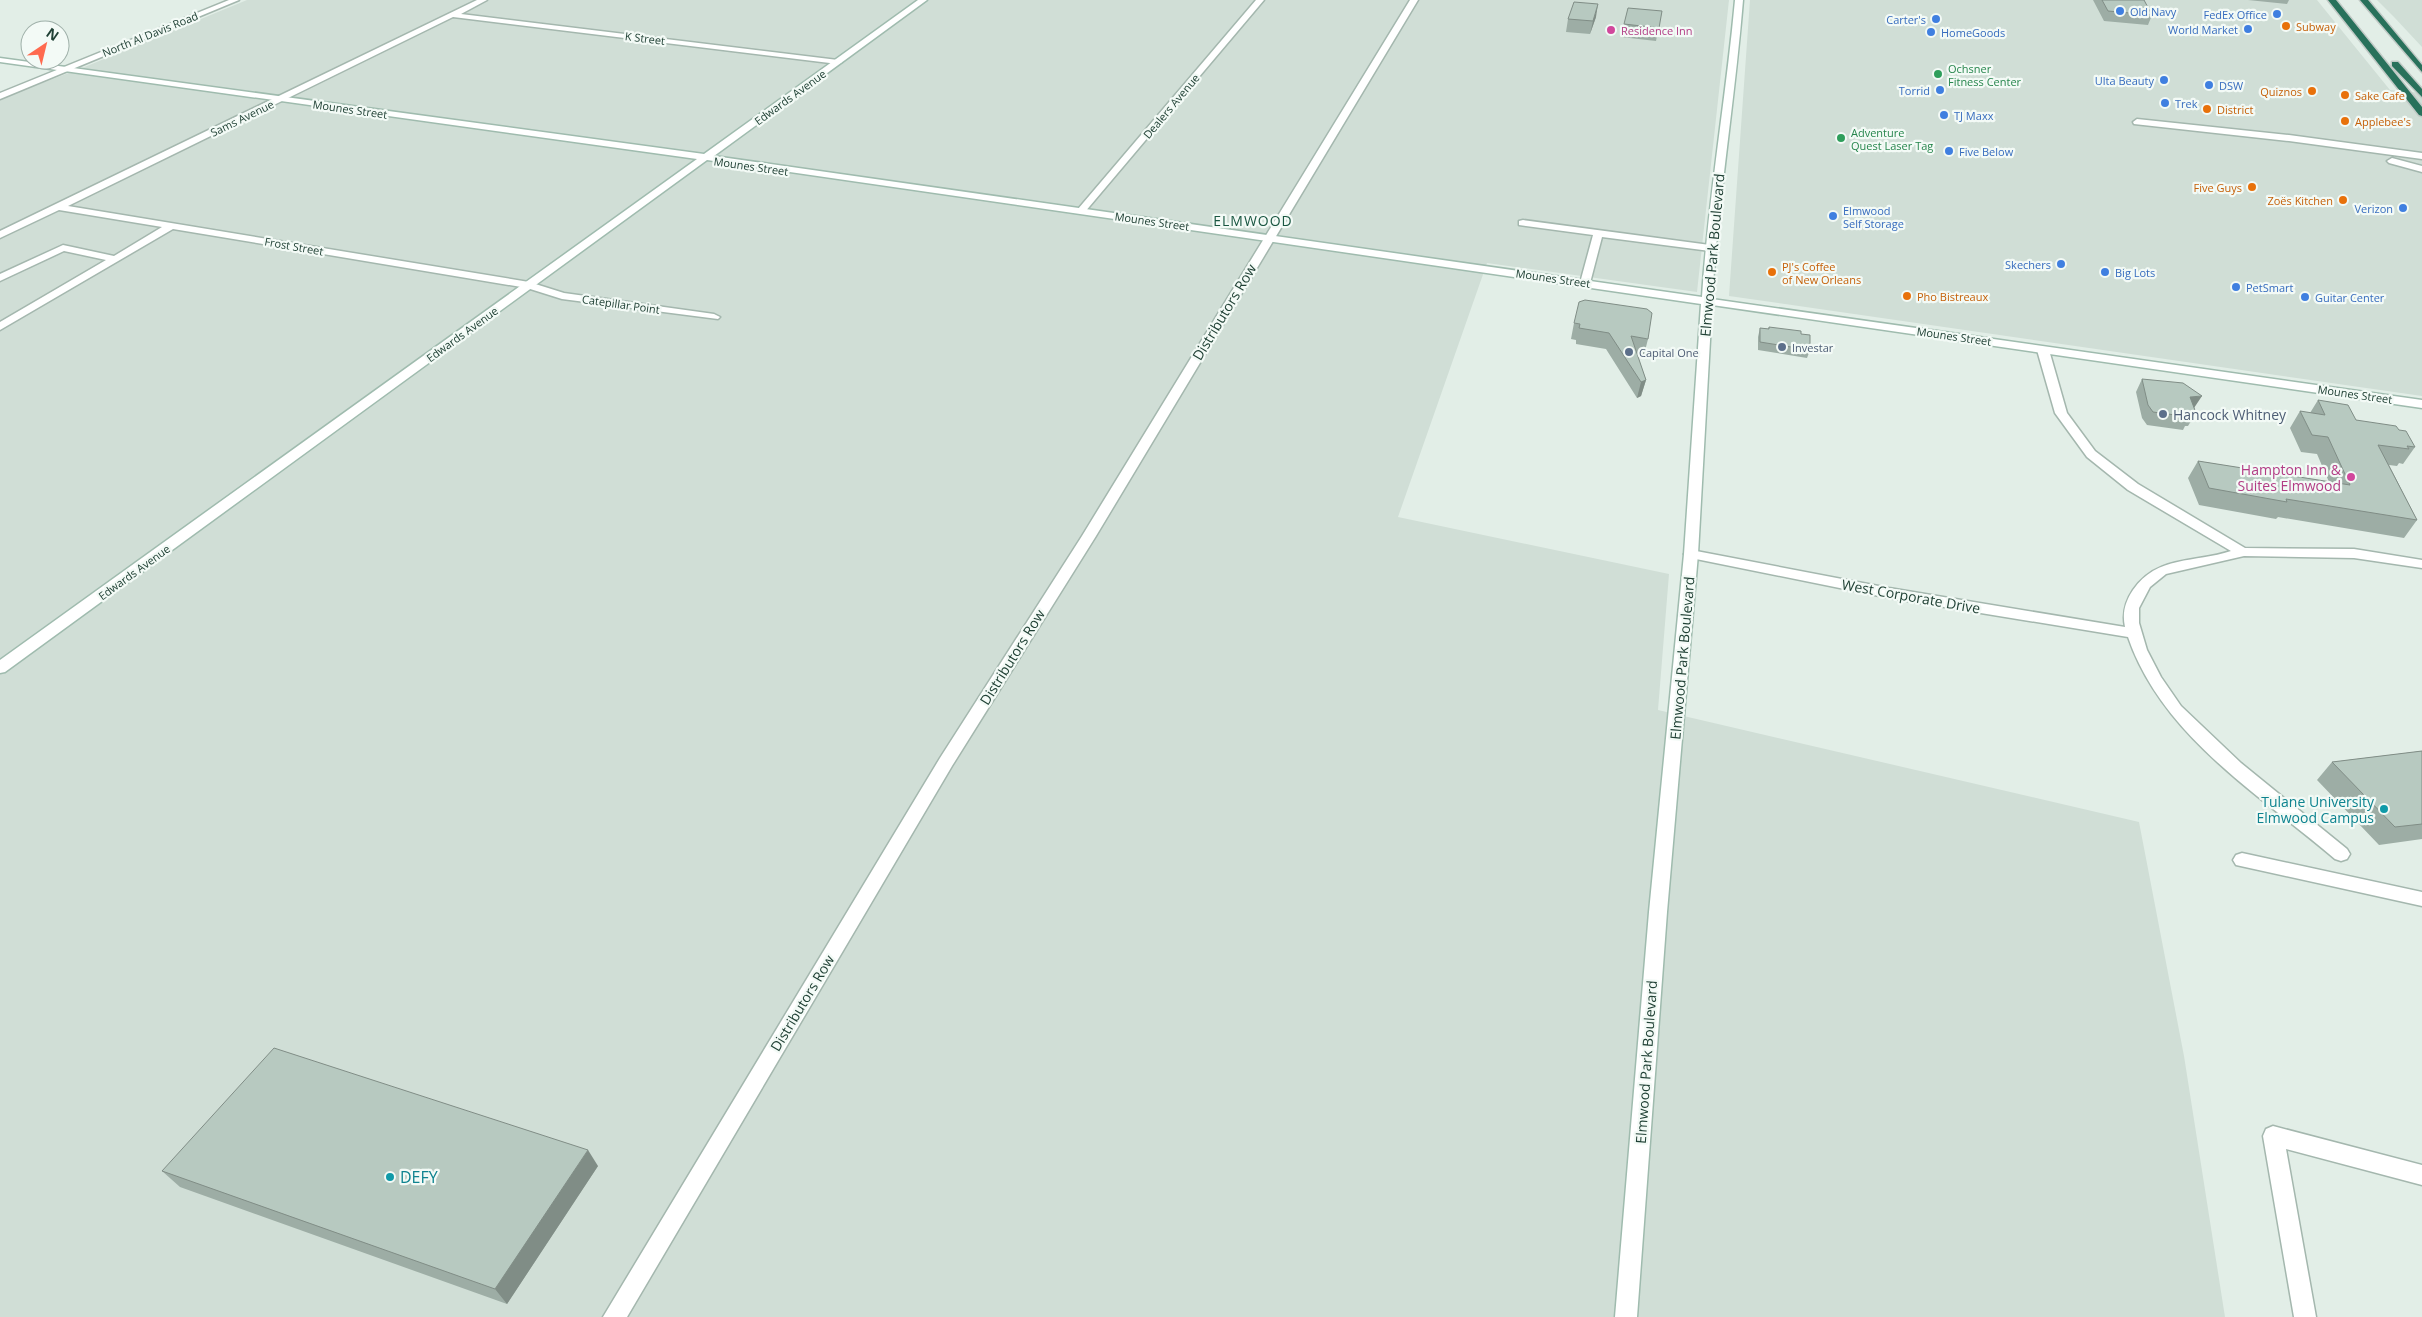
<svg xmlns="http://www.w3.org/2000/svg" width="2422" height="1317" font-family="'Open Sans',sans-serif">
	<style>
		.built { fill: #d0ded6 }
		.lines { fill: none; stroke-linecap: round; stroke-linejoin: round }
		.street-casing { stroke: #a4b7ae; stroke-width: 3 }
		.secondary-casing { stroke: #9fbbae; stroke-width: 3 }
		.highway-casing { stroke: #c1cac6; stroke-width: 3 }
		.street { fill: #fff; fill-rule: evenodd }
		.secondary { fill: #fff; fill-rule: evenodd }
		.highway { fill: #28715b; fill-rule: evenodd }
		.wall { fill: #9dada5 }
		.shaded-wall { fill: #808d86 }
		.building { fill: #b7c9c0; stroke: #808d86 }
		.shop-dot { fill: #3f7fe0; stroke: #f3faf6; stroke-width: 2 }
		.food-dot { fill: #e8710a; stroke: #f3faf6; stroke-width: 2 }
		.hotel-dot { fill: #d1479c; stroke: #f3faf6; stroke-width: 2 }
		.leisure-dot { fill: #2e9e5b; stroke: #f3faf6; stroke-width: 2 }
		.service-dot { fill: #5c6f8a; stroke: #f3faf6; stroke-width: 2 }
		.culture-dot { fill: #0f9aa8; stroke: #f3faf6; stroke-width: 2 }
		.labels { text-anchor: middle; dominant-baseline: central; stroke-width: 4.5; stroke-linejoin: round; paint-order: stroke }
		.far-shop-label { font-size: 11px; fill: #366cbe; stroke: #f3faf6; text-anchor: start }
		.far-food-label { font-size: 11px; fill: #c56008; stroke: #f3faf6; text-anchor: start }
		.far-hotel-label { font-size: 11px; fill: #b23c85; stroke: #f3faf6; text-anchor: start }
		.far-street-label { font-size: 11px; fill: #204135; stroke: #f3faf6 }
		.far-leisure-label { font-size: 11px; fill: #27864d; stroke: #f3faf6; text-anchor: start }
		.far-service-label { font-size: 11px; fill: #4e5e75; stroke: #f3faf6; text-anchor: start }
		.far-quarter-label { font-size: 14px; letter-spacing: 1px; fill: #195641; stroke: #f3faf6 }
		.street-label { font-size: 14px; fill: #204135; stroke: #f3faf6 }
		.service-label { font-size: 14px; fill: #4e5e75; stroke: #f3faf6; text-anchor: start }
		.hotel-label { font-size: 14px; fill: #b23c85; stroke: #f3faf6; text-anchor: end }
		.culture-label { font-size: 14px; fill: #0d838f; stroke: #f3faf6; text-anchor: end }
		.near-culture-label { font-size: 16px; fill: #0d838f; stroke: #f3faf6; text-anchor: start }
	</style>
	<rect width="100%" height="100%" fill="#e2eee7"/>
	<path class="built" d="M247,0H1729L1697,292L1487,263L1398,517L1669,574L1658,710L2139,822L2184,1056L2225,1317H0V99L87,66Z
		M1750,0H2317L2390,90L2422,93V396L1729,296Z
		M2377,0H2422V47L2394,17Z"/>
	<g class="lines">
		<g class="street-casing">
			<path id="street" d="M229,0H239L0,99V93Z
				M477,0H487L461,14L838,60L842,62L838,64L453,17L68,206L529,282L564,293L714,314L720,317L718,319L562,299L527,288L173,229L0,330V322L106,260L64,251L0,281V274L63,245L114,256L162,227L59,210L0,238V231Z
				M1256,0H1264L1084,213H1078V209Z
				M1410,0H1418L1096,536L952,766L627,1317H603L940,758L1082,536Z
				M2137,119L2289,135L2422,153V159L2289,141L2134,124L2133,122Z
				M2392,158L2422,166V172L2389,163L2387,161Z
				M1523,220L1710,245L1715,248L1710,251L1602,237L1590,283L1585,286L1580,283L1593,235L1519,225V221Z
				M2043,347L2049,350L2067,413L2095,451L2138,484L2245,548L2354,549L2422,560V568L2354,558L2244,556L2166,574L2150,587L2139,608V623L2147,650L2161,677L2181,706L2241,763L2347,849L2350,854L2347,859L2341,861L2335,859C2259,794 2162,736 2128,637L1889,598L1691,558L1684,554L1691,550L1889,588L2125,627C2122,613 2125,602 2133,590C2157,555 2195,563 2231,551L2128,490L2087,457L2055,413L2037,350Z
				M2242,853L2422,892V906L2236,865L2233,860L2236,855Z
				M2273,1126L2422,1165V1185L2286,1149L2316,1317H2294L2263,1136L2266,1129Z"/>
		</g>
		<g class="secondary-casing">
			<path id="secondary" d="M918,0H927L714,156L1702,297C1708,198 1726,99 1735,0H1743C1735,100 1718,199 1712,299L2422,400V408L1712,305L1698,554L1667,912L1637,1317H1615L1649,912L1684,554L1701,304L707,160L5,672L0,673V660L697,159L0,62V58L704,154Z"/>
		</g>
		<g class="highway-casing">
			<path id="highway" d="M2328,0H2336L2422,107V116L2419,115Z
				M2360,0H2368L2422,65V72Z
				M2392,62H2398L2422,89V97L2392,66Z"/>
		</g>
		<use href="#street" class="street"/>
		<use href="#secondary" class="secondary"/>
		<use href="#highway" class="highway"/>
	</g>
	<path class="wall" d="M2093,0H2144L2152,15L2148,25L2104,21Z
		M2248,0H2289L2287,4Z
		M1662,11L1656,41L1621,37L1624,24Z
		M1596,17L1590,34L1566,32L1568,19Z
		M1574,323L1648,339L1644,355L1637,354L1646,380L1641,396L1637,398L1606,349L1576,344V340L1571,339Z
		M1769,327L1810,350L1807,358L1758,350V337L1760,328L1768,329Z
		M2142,379L2194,408L2196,413L2188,426H2185L2183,430L2147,425L2142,418L2136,392Z
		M2318,400L2356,420L2399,430L2415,447L2403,464L2399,463L2397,466L2389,465L2417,520L2404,538L2278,517L2276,519L2199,505L2188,478L2198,461L2329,482L2317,454L2301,452L2290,428L2300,411L2310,413Z
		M2422,751V839L2379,845L2317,780L2332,762Z
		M598,1166L507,1304L180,1187L162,1171Z"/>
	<path class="shaded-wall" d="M1598,4L1596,17L1590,34L1593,21Z
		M1646,380L1641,396L1637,398L1641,382Z
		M2202,396L2194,408L2183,410L2190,397Z
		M588,1150L598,1166L507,1304L495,1289Z"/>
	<path class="building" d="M2102,0H2144L2152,15L2108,11Z
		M1574,2L1598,4L1593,21L1568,19Z
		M1628,8L1662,11L1659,28L1624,24Z
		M1585,300L1647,309L1652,313L1648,339L1631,336L1646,380L1641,382L1609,333L1579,328L1580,324L1574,323L1579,302Z
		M1769,327L1801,331V334L1810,335V350L1760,342V328L1769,329Z
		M2142,379L2183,383L2202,396L2190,397L2196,413H2189L2190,417L2153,412L2148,405Z
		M2318,400L2348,405L2356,420L2396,426L2399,430L2406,431L2415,447L2407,446L2409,449L2378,445L2417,520L2286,499L2287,502L2209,488L2198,461L2350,485L2328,437L2312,435L2300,411L2325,415Z
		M2422,751V824L2395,827L2332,762Z
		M274,1048L588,1150L495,1289L162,1171Z"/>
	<g class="shop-dot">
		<circle cx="2120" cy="11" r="5"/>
		<circle cx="2277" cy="14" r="5"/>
		<circle cx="1936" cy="19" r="5"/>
		<circle cx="2248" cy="29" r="5"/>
		<circle cx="1931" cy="32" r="5"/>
		<circle cx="2164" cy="80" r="5"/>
		<circle cx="2209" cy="85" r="5"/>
		<circle cx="1940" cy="90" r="5"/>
		<circle cx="2165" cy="103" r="5"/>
		<circle cx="1944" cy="115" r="5"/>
		<circle cx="1949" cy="151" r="5"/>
		<circle cx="2403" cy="208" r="5"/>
		<circle cx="1833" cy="216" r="5"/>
		<circle cx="2061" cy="264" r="5"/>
		<circle cx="2105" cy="272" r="5"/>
		<circle cx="2236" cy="287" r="5"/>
		<circle cx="2305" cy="297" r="5"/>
	</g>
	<g class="food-dot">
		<circle cx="2286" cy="26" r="5"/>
		<circle cx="2312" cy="91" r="5"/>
		<circle cx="2345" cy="95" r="5"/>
		<circle cx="2207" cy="109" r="5"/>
		<circle cx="2345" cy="121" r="5"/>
		<circle cx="2252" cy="187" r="5"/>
		<circle cx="2343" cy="200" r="5"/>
		<circle cx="1772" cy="272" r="5"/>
		<circle cx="1907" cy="296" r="5"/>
	</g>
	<g class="hotel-dot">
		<circle cx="1611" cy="30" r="5"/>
		<circle cx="2351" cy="477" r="5"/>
	</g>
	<g class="leisure-dot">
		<circle cx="1938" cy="74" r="5"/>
		<circle cx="1841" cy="138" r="5"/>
	</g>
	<g class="service-dot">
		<circle cx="1782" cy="347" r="5"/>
		<circle cx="1629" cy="352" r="5"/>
		<circle cx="2163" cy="414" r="5"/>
	</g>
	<g class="culture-dot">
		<circle cx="2384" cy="809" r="5"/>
		<circle cx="390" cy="1177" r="5"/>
	</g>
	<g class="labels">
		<g class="far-shop-label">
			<text x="2130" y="11">Old Navy</text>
			<text x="2267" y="14" text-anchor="end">FedEx Office</text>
			<text x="1926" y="19" text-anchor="end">Carter's</text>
			<text x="2238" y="29" text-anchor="end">World Market</text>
			<text x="1941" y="32">HomeGoods</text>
			<text x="2154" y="80" text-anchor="end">Ulta Beauty</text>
			<text x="2219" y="85">DSW</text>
			<text x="1930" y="90" text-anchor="end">Torrid</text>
			<text x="2175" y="103">Trek</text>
			<text x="1954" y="115">TJ Maxx</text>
			<text x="1959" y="151">Five Below</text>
			<text x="2393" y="208" text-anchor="end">Verizon</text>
			<text x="1843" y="210">Elmwood<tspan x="1843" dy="13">Self Storage</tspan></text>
			<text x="2051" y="264" text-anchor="end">Skechers</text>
			<text x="2115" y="272">Big Lots</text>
			<text x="2246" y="287">PetSmart</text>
			<text x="2315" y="297">Guitar Center</text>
		</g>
		<g class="far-food-label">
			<text x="2296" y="26">Subway</text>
			<text x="2302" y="91" text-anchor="end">Quiznos</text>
			<text x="2355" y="95">Sake Cafe</text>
			<text x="2217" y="109">District</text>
			<text x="2355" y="121">Applebee's</text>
			<text x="2242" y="187" text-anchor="end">Five Guys</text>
			<text x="2333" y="200" text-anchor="end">Zoës Kitchen</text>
			<text x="1782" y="266">PJ's Coffee<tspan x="1782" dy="13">of New Orleans</tspan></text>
			<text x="1917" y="296">Pho Bistreaux</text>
		</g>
		<g class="far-hotel-label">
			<text x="1621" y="30">Residence Inn</text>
		</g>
		<g class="far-street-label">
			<text transform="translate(150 34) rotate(-22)">North Al Davis Road</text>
			<text transform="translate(645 38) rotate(7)">K Street</text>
			<text transform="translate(790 97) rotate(-36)">Edwards Avenue</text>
			<text transform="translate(1171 106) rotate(-50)">Dealers Avenue</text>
			<text transform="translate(350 109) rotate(8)">Mounes Street</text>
			<text transform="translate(242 118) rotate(-26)">Sams Avenue</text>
			<text transform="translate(751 166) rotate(8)">Mounes Street</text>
			<text transform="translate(1152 221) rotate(8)">Mounes Street</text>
			<text transform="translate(294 246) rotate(10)">Frost Street</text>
			<text transform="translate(1553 278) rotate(8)">Mounes Street</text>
			<text transform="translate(621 304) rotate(8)">Catepillar Point</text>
			<text transform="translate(462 334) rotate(-36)">Edwards Avenue</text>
			<text transform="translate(1954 336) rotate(8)">Mounes Street</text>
			<text transform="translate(2355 394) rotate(8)">Mounes Street</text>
			<text transform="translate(134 572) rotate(-36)">Edwards Avenue</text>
		</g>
		<g class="far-leisure-label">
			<text x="1948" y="68">Ochsner<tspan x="1948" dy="13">Fitness Center</tspan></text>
			<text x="1851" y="132">Adventure<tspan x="1851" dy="13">Quest Laser Tag</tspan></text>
		</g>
		<g class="far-service-label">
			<text x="1792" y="347">Investar</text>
			<text x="1639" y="352">Capital One</text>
		</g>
		<g class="far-quarter-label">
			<text x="1253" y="220">ELMWOOD</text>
		</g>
		<g class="street-label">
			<text transform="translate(1712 255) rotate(-85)">Elmwood Park Boulevard</text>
			<text transform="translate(1224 312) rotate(-59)">Distributors Row</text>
			<text transform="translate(1911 596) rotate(10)">West Corporate Drive</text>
			<text transform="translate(1012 657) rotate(-58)">Distributors Row</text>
			<text transform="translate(1682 658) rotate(-85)">Elmwood Park Boulevard</text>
			<text transform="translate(802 1003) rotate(-59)">Distributors Row</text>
			<text transform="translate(1646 1062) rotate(-86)">Elmwood Park Boulevard</text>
		</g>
		<g class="service-label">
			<text x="2173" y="414">Hancock Whitney</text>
		</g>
		<g class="hotel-label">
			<text x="2341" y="469">Hampton Inn &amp;<tspan x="2341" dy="16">Suites Elmwood</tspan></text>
		</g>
		<g class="culture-label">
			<text x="2374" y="801">Tulane University<tspan x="2374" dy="16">Elmwood Campus</tspan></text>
		</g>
		<g class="near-culture-label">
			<text x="400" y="1177">DEFY</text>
		</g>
	</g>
	<g transform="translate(45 45) rotate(35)"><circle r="24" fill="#f3faf6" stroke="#9fb0a9"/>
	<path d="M0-4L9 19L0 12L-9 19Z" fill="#ff6a4f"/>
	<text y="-8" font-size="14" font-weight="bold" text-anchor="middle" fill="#204135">N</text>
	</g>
</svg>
